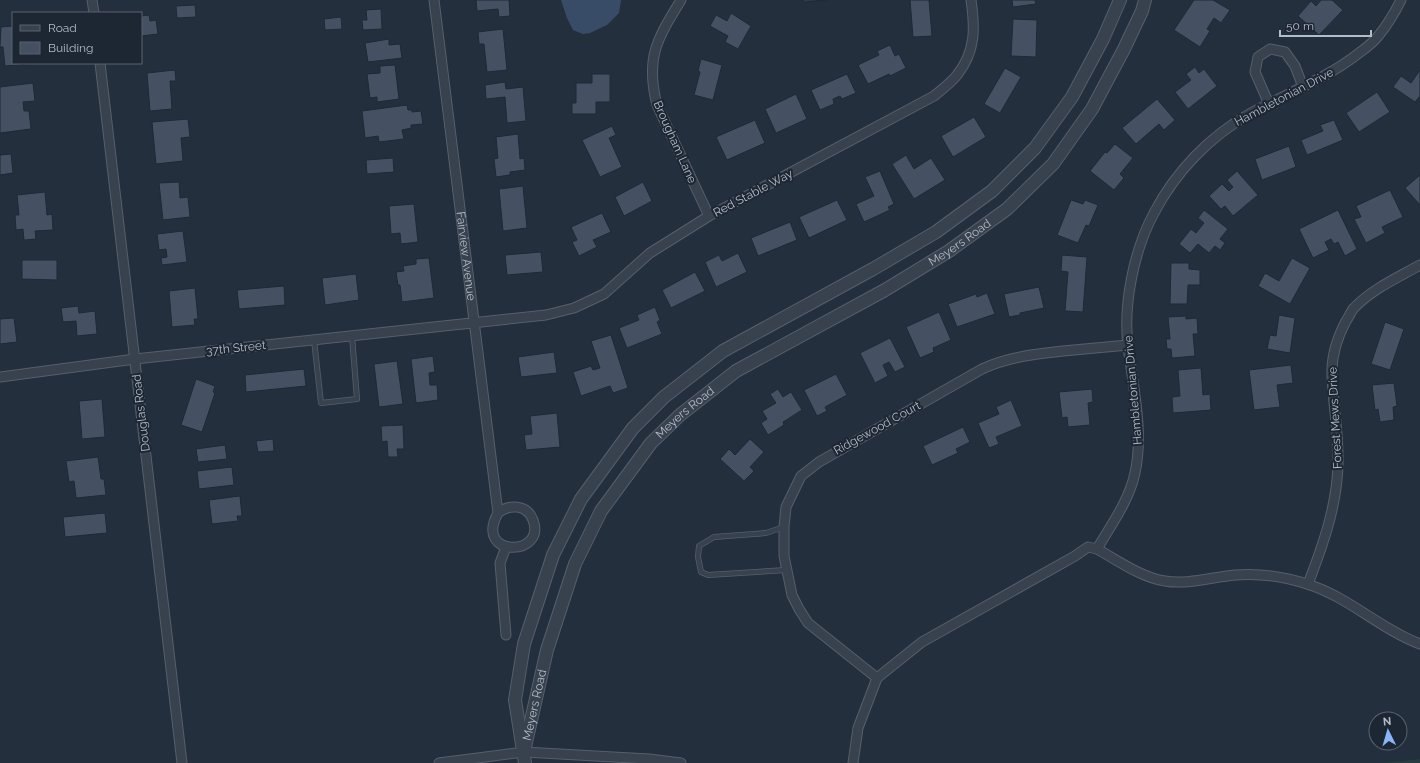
<svg xmlns="http://www.w3.org/2000/svg" width="1420" height="763" font-family="Raleway,sans-serif">
	<style>
		.green { fill: #263c3f }
		.water { fill: #394c67 }
		.building { fill: #455162; stroke: #1f2835 }
		.lines { fill: none; stroke-linecap: round; stroke-linejoin: round }
		.service-casing { stroke: #565f6c; stroke-width: 6 }
		.minor-casing { stroke: #565f6c; stroke-width: 11 }
		.tertiary-casing { stroke: #565f6c; stroke-width: 14 }
		.service { stroke: #38414e; stroke-width: 4.5 }
		.minor { stroke: #38414e; stroke-width: 9 }
		.tertiary { stroke: #38414e; stroke-width: 12 }
		.labels { text-anchor: middle; dominant-baseline: central; stroke-width: 4; stroke-linejoin: round; paint-order: stroke }
		.street-label { font-size: 12px; fill: #b4bcc9; stroke: #1d2633 }
	</style>
	<rect width="100%" height="100%" fill="#242f3e"/>
	<path class="green" d="M1420,759V763H1383Z"/>
	<path class="water" d="M561,0H621L619,13L607,25L590,33L583,34L573,30L567,18Z"/>
	<path class="building" d="M476,0H509L510,16L499,17L498,9L477,11Z
		M803,0H826L804,2Z
		M910,0H929L932,36L913,37Z
		M1012,0H1035L1036,4L1013,7Z
		M1194,0H1213L1230,10L1221,23L1214,18L1207,29L1210,31L1200,47L1174,30Z
		M1321,0H1332L1343,10L1319,35L1298,16L1311,1L1316,6Z
		M195,5L196,17L177,18L176,6Z
		M381,9L382,29L363,30L362,20H367L366,10Z
		M731,13L751,26L738,49L725,42L728,36L710,26L716,15L727,21Z
		M149,15L150,21L156,20L158,34L141,36V16Z
		M341,17L342,29L325,30L324,19Z
		M1013,19L1037,20L1036,57L1011,56Z
		M13,26V63H29V64L5,66L3,47H0L1,27Z
		M503,29L507,70L487,72L484,44H479L478,32Z
		M389,39V45L400,44L402,58L368,62L365,43Z
		M890,45L895,56L899,54L906,68L890,76L889,74L868,84L858,65L879,55L877,51Z
		M701,59L722,65L713,100L694,95L700,72L698,71Z
		M395,65L399,99L377,102V97L370,98L367,74L380,73V66Z
		M1195,67L1199,73L1204,69L1217,86L1188,109L1175,92L1191,80L1186,74Z
		M1005,68L1021,77L1000,113L984,104Z
		M175,70L176,81H170L172,109L150,111L147,73Z
		M1420,70V96L1415,102L1393,87L1401,76L1411,83Z
		M592,74H610V102H596V114H572V103H576V83H592Z
		M847,74L856,93L842,99L840,96L833,99L834,104L820,110L811,90Z
		M505,82L506,89L523,87L526,121L507,123L505,97L486,99L485,85Z
		M33,83L35,101L23,102L24,111H29L31,129L0,133V87Z
		M1377,92L1390,112L1359,132L1346,113Z
		M796,94L807,119L776,133L765,109Z
		M1157,99L1175,120L1164,130L1159,124L1136,144L1122,128Z
		M407,105L408,110H412V112L421,111L423,124L411,125V128L402,130L404,139L379,142L378,136L365,138L362,111Z
		M974,117L986,137L953,157L941,136Z
		M188,119L190,137L181,138L183,161L156,164L152,122Z
		M755,120L765,143L727,160L716,137Z
		M1334,120L1343,140L1307,155L1301,140L1323,131L1320,125Z
		M612,126L616,135L609,138L622,167L600,177L582,140Z
		M518,134L520,159L524,158L525,170L510,172V175L496,177L494,159L498,158L496,137Z
		M1115,144L1133,158L1120,174L1124,178L1114,190L1090,171L1105,152L1107,153Z
		M1289,146L1296,167L1262,180L1255,159Z
		M0,154V155L11,154L13,173L0,175Z
		M906,155L914,169L931,158L945,180L914,199L892,164Z
		M393,158L394,172L367,174L366,160Z
		M880,171L894,204L888,207L890,210L864,222L856,204L874,196L865,177Z
		M1237,171L1258,195L1233,216L1225,206L1221,209L1209,196L1222,184L1229,191L1233,187L1227,180Z
		M1420,175V205L1405,188Z
		M179,182L180,198L188,197L190,217L163,220L159,183Z
		M643,182L652,201L624,216L615,197Z
		M523,186L527,228L503,231L499,189Z
		M1390,190L1403,217L1382,227L1385,233L1366,243L1354,219L1361,217L1356,206Z
		M45,192L47,215L52,214L53,230L35,231L36,239L24,240L23,229L16,230L15,215H19L17,195Z
		M837,200L847,220L809,238L799,217Z
		M1071,200L1083,204L1085,200L1098,205L1089,226L1086,225L1078,243L1057,235Z
		M414,204L418,242L401,244L400,233L391,234L389,206Z
		M1204,210L1228,229L1220,239L1225,243L1220,250L1215,246L1209,253L1198,244L1190,253L1179,244L1191,229L1196,233L1204,223L1198,218Z
		M1338,210L1357,249L1345,256L1338,242L1334,244L1331,239L1325,242L1329,250L1313,258L1299,229Z
		M602,213L611,232L593,240L597,247L579,256L572,242L577,240L571,227Z
		M790,222L797,240L758,256L751,238Z
		M183,231L187,262L162,265L161,258L167,257L166,249L159,250L157,234Z
		M541,252L543,272L507,275L505,255Z
		M738,253L747,272L716,287L705,262L719,255L722,261Z
		M1062,255L1087,257L1083,312L1065,311L1068,272L1061,271Z
		M429,258L434,298L402,302L400,285H398L396,272L404,271L403,266L416,264V259Z
		M1292,258L1310,268L1290,304L1258,286L1265,273L1279,281Z
		M22,260H57V280L22,279Z
		M1171,263H1189V269L1200,270V285H1188L1187,304H1170Z
		M695,272L705,291L671,308L662,290Z
		M356,274L359,300L325,305L322,278Z
		M284,286L285,305L239,309L237,290Z
		M1039,287L1044,308L1020,313V315L1009,317L1004,294Z
		M195,288L198,319H194L195,325L172,327L169,291Z
		M987,293L995,314L957,327L948,304L976,294L977,297Z
		M78,306L79,313L95,311L97,334L77,336L76,321L63,322L61,308Z
		M655,307L660,320L657,322L662,334L627,348L619,328L639,320L637,315Z
		M939,312L951,340L933,348L934,352L920,358L906,327Z
		M1279,315L1295,318L1290,353L1267,349L1270,335L1276,336Z
		M1186,316V319L1197,318L1198,334H1193L1195,356L1172,358L1171,349H1167L1166,339H1170L1168,317Z
		M14,318L17,342L0,344V319Z
		M1385,322L1404,329L1390,370L1371,364Z
		M611,335L628,388L613,393L610,386L581,396L573,372L591,366L593,370L600,368L591,341Z
		M890,338L905,367L895,372L889,362L883,365L888,376L875,383L860,353Z
		M554,352L557,373L521,377L518,357Z
		M433,356L435,372L429,373L430,385H437L438,400L416,403L411,359Z
		M397,361L403,404L379,407L374,364Z
		M1291,365L1293,383L1277,385L1280,407L1254,410L1249,370Z
		M1201,368L1203,395L1210,394L1211,410L1173,413L1172,397L1180,396L1178,370Z
		M304,369L306,386L246,392L245,375Z
		M836,374L847,395L825,407L827,411L817,416L804,390Z
		M196,379L215,386L213,392L215,393L202,432L181,425Z
		M1394,383L1397,406L1393,407L1394,420L1380,422L1378,409L1375,410L1372,385Z
		M778,389L783,397L791,392L802,410L783,422L784,425L768,435L761,423L767,419L762,411L776,403L770,394Z
		M1092,389L1093,402L1088,403L1090,425L1068,427L1067,417L1062,418L1059,392Z
		M102,399L105,437L82,439L79,401Z
		M1011,400L1022,426L996,437L999,444L989,448L978,423L999,414L996,407Z
		M557,413L560,447L526,450L524,435L532,434L530,416Z
		M403,425L404,449H397L398,457H388L387,441L382,442L381,426Z
		M963,427L970,442L956,449L958,453L932,465L923,446Z
		M273,439L274,451L258,452L256,441Z
		M750,439L764,452L750,467L754,471L744,481L720,459L729,449L735,455Z
		M225,445L227,459L198,462L196,449Z
		M98,457L101,479H104L106,495L76,498L74,481L69,482L66,461Z
		M232,467L234,485L199,489L197,471Z
		M240,496L242,516H237L238,521L212,524L209,500Z
		M105,513L107,533L65,537L63,517Z"/>
	<g class="lines">
		<g class="service-casing">
			<path id="service" d="M314,340L321,403L357,399L352,336
				M784,527L766,533L714,537L699,546L698,557L701,572L708,575L786,570"/>
		</g>
		<g class="minor-casing">
			<g id="minor">
				<path d="M92,0L94,13"/>
				<path id="s1" d="M434,0L498,513C473,558 547,557 533,520C527,504 509,504 498,513"/>
				<path d="M681,0C657,39 645,58 657,105L709,216"/>
				<path d="M100,63L182,763"/>
				<path d="M1269,104L1255,72L1258,57L1270,49L1285,52L1295,66L1303,87"/>
				<path d="M0,377L135,359L546,315L574,308L604,294L650,253L709,216L934,96C941,90 951,83 957,75C976,51 975,28 971,0"/>
				<path d="M506,547L500,563L506,635"/>
				<path d="M1097,549C1111,525 1129,501 1135,473C1144,432 1133,387 1128,346C1123,304 1134,250 1154,213C1176,171 1210,136 1251,113C1287,93 1326,79 1359,53C1366,48 1374,42 1379,35C1388,24 1395,12 1401,0"/>
				<path d="M1308,584C1323,545 1337,506 1338,464C1339,434 1333,405 1332,376C1331,356 1337,338 1346,321C1349,317 1351,311 1354,308C1372,289 1397,278 1420,265"/>
				<path d="M877,678L808,623L799,609L792,595L784,556V527L786,507L801,476L819,462L982,369C1008,357 1035,354 1063,351C1085,349 1106,347 1128,345V339"/>
				<path d="M439,763L524,752L649,759L681,763"/>
				<path d="M853,763L858,728L877,678L922,642L1075,556L1088,547L1097,549C1117,560 1142,578 1165,581C1188,585 1212,577 1235,575C1259,573 1285,577 1307,584C1349,597 1380,629 1420,644"/>
			</g>
		</g>
		<g class="tertiary-casing">
			<g id="tertiary">
				<path id="s2" d="M525,747L547,650L575,564L601,511L651,443L680,415L736,371L885,290L949,251L1007,209L1053,164L1092,109L1124,49L1142,11L1145,0"/>
				<path d="M525,763L515,700L524,644L553,555L581,499L633,428L664,397L723,351L873,269L936,232L992,191L1035,148L1072,97L1103,39L1120,0"/>
			</g>
		</g>
		<use href="#service" class="service"/>
		<use href="#minor" class="minor"/>
		<use href="#tertiary" class="tertiary"/>
	</g>
	<g class="labels">
		<g class="street-label">
			<text transform="translate(1284 97) rotate(-28)">Hambletonian Drive</text>
			<text transform="translate(675 142) rotate(66)">Brougham Lane</text>
			<text transform="translate(753 193) rotate(-28)">Red Stable Way</text>
			<text stroke="none"><textPath href="#s2" startOffset="703">Meyers Road</textPath></text>
			<text stroke="none"><textPath href="#s1" startOffset="258">Fairview Avenue</textPath></text>
			<text transform="translate(236 348) rotate(-6)">37th Street</text>
			<text transform="translate(1133 390) rotate(-95)">Hambletonian Drive</text>
			<text transform="translate(141 413) rotate(-97)">Douglas Road</text>
			<text stroke="none"><textPath href="#s2" startOffset="379">Meyers Road</textPath></text>
			<text transform="translate(1335 418) rotate(-93)">Forest Mews Drive</text>
			<text transform="translate(877 428) rotate(-29)">Ridgewood Court</text>
			<text stroke="none"><textPath href="#s2" startOffset="43">Meyers Road</textPath></text>
		</g>
	</g>
	<rect x="12" y="12" width="130" height="52" fill="#1d2633" stroke="#59626f"/>
	<rect x="20" y="25" width="20" height="6" fill="#38414e" stroke="#59626f"/>
	<text x="48" y="32" font-size="12" fill="#b4bcc9">Road</text>
	<rect x="20" y="42" width="20" height="12" fill="#455162" stroke="#59626f"/>
	<text x="48" y="52" font-size="12" fill="#b4bcc9">Building</text>
	<g transform="translate(1388 731) rotate(355)"><circle r="19" fill="#1d2633" stroke="#59626f"/>
	<path d="M0-3L7 15L0 10L-7 15Z" fill="#8ab4f8"/>
	<text y="-6" font-size="11" font-weight="bold" text-anchor="middle" fill="#b4bcc9">N</text>
	</g>
	<path d="M1280 30v6h91v-6" fill="none" stroke="#b4bcc9" stroke-width="2"/>
	<text x="1286" y="30" font-size="12" fill="#b4bcc9" stroke="#1d2633" stroke-width="3" paint-order="stroke">50 m</text>
</svg>
